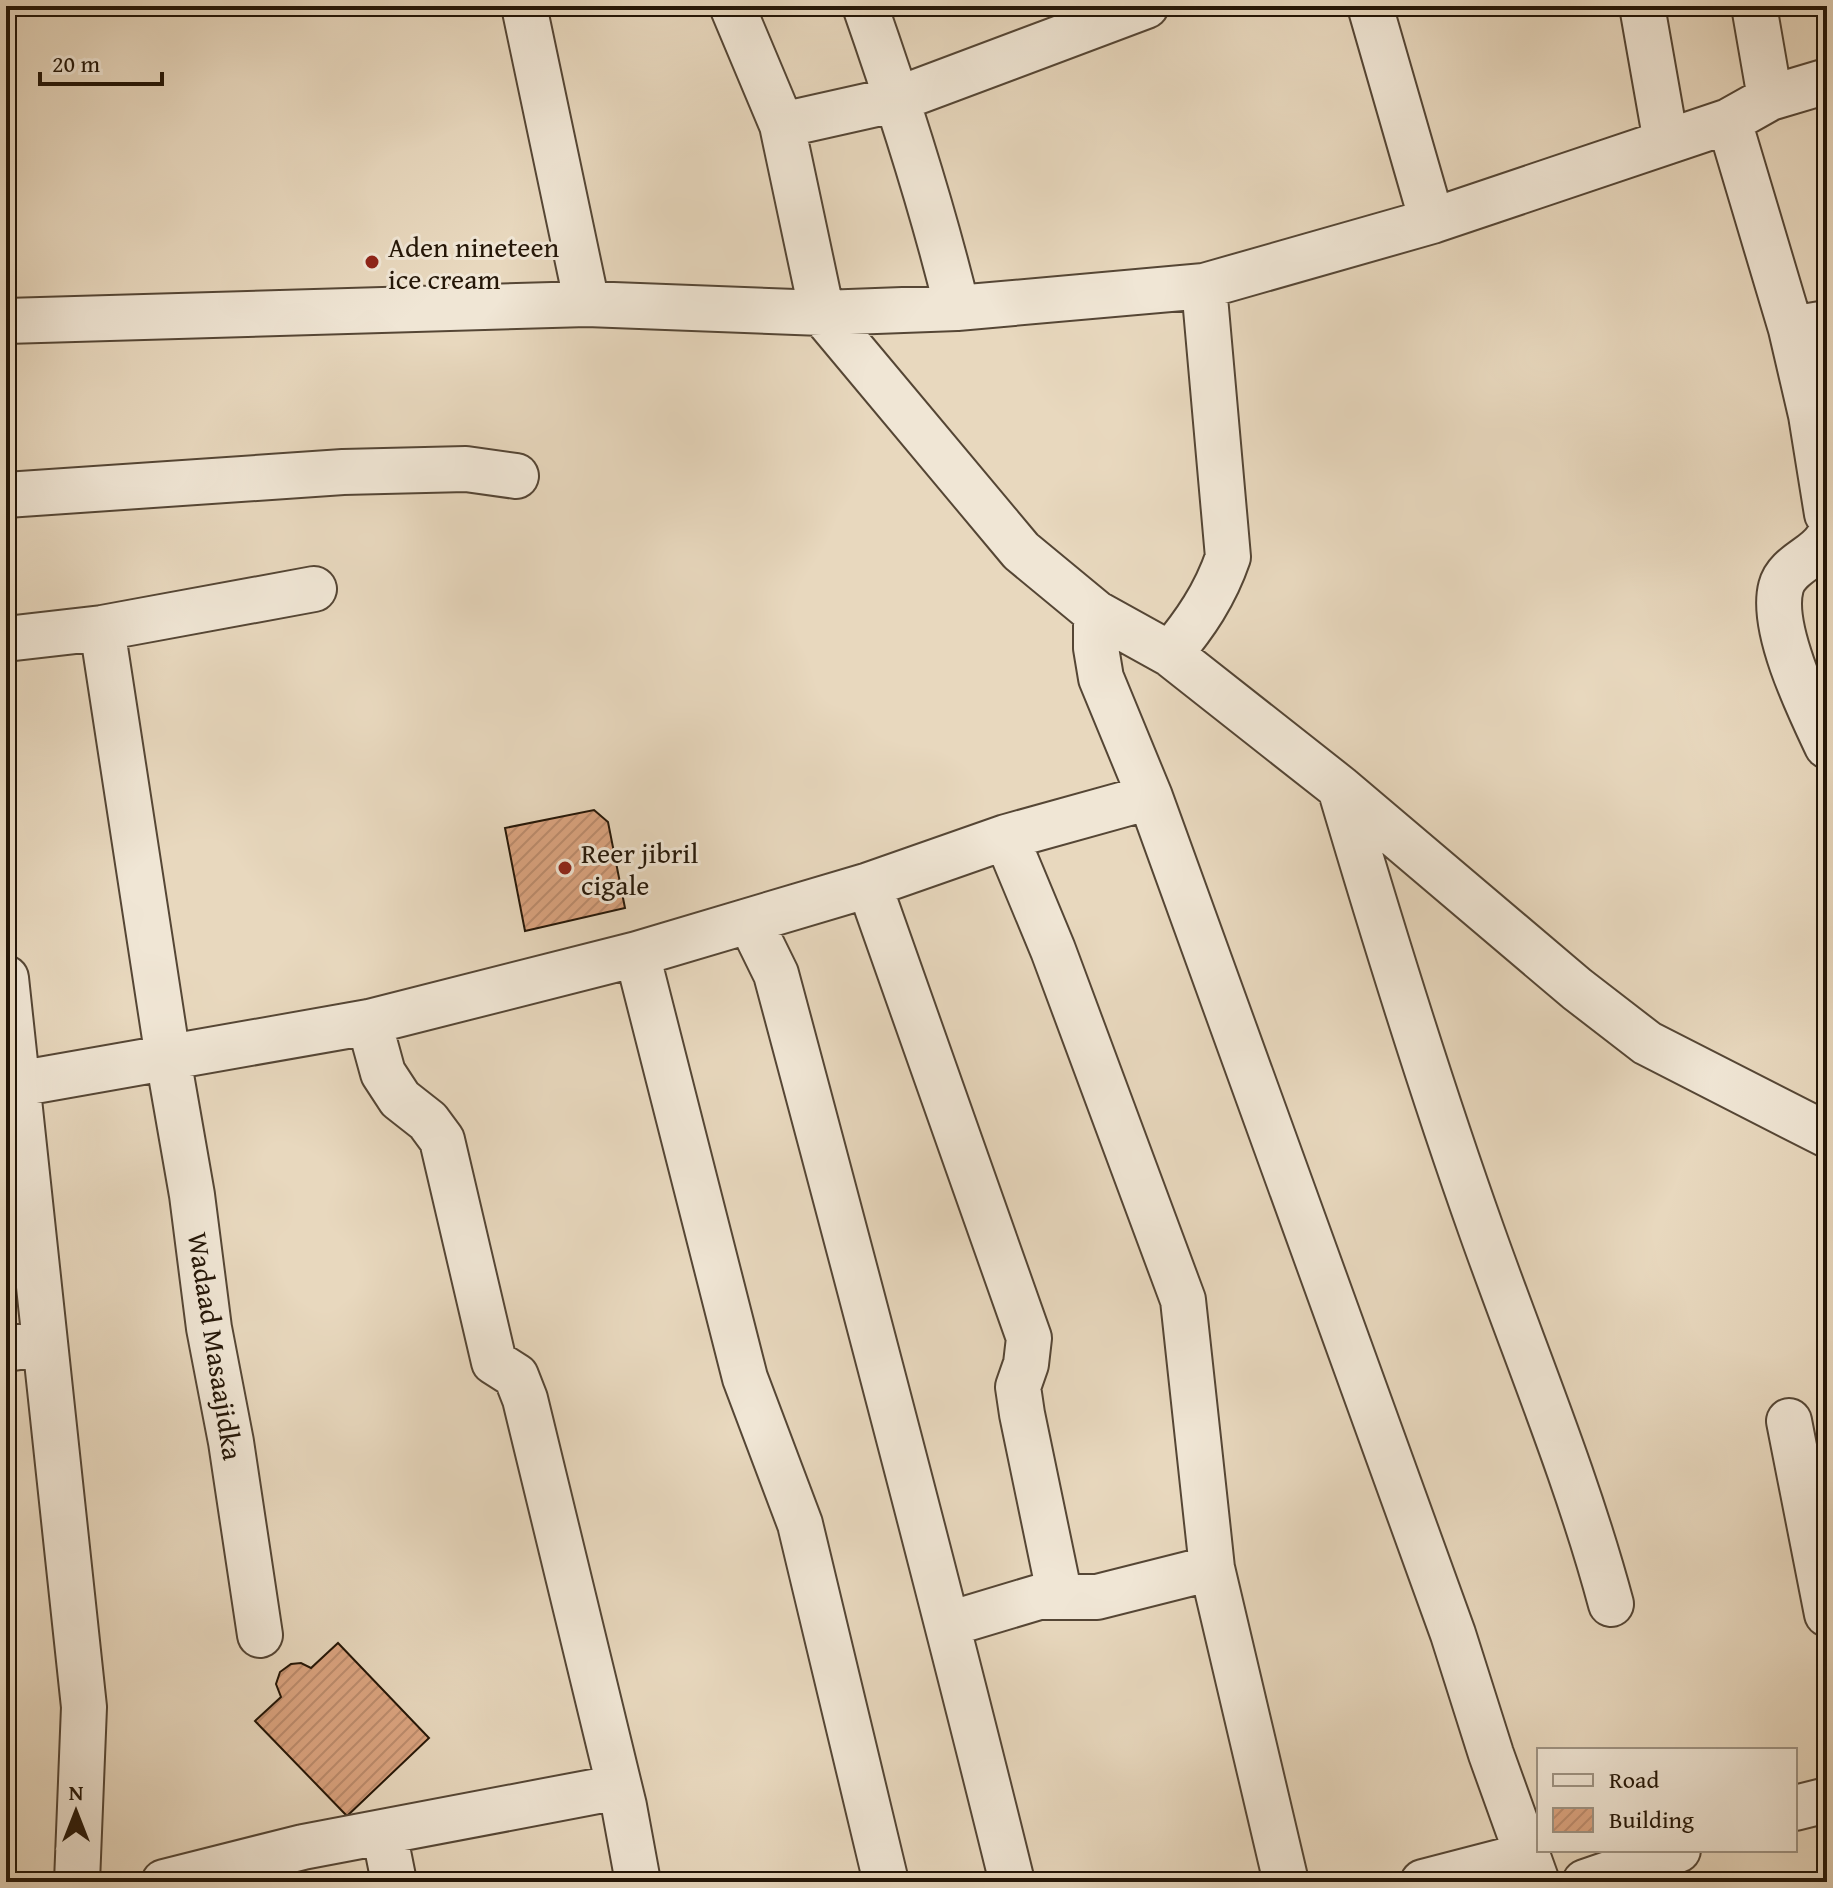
<svg xmlns="http://www.w3.org/2000/svg" width="1833" height="1888" font-family="'Gentium Book Plus',serif">
	<style>
		.building { fill: url(#building-hatch); stroke: #241607; stroke-width: 2 }
		.lines { fill: none; stroke-linecap: round; stroke-linejoin: round }
		.minor-casing { stroke: #554635; stroke-width: 48 }
		.minor { stroke: #f0e6d5; stroke-width: 44 }
		.poi-dot { fill: #8f2418; stroke: #f0e6d5; stroke-width: 3 }
		.labels { text-anchor: middle; dominant-baseline: central; stroke-width: 6; stroke-linejoin: round; paint-order: stroke }
		.poi-label { font-size: 28px; fill: #241607; stroke: #f0e6d5; text-anchor: start }
		.street-label { font-size: 28px; fill: #241607; stroke: #f0e6d5 }
	</style>
	<defs>
		<pattern id="building-hatch" width="6" height="6" patternUnits="userSpaceOnUse" patternTransform="scale(2)"><rect width="6" height="6" fill="#dba480"/><path d="M-1 1l2-2M0 6l6-6M5 7l2-2" fill="none" stroke="#bc8c6d"/></pattern>
	</defs>
	<rect width="100%" height="100%" fill="#e8d8be"/>
	<filter id="stains"><feTurbulence type="fractalNoise" baseFrequency=".0025" numOctaves="4"/><feColorMatrix values="0 0 0 0 .2 0 0 0 0 .09 0 0 0 0 .02 0 0 0 .5 -.17"/></filter>
	<radialGradient id="worn" r=".72"><stop offset=".6" stop-color="#630" stop-opacity="0"/><stop offset="1" stop-color="#630" stop-opacity=".3"/></radialGradient>
	<path class="building" d="M594,810L608,822L625,908L525,931L505,828Z
		M338,1643L429,1738L347,1816L255,1721L281,1697L276,1684L280,1672L291,1664L301,1663L311,1668Z"/>
	<g class="lines">
		<g class="minor-casing">
			<path id="minor" d="M524,6L587,304
				M732,6L782,125L822,313L1021,551L1096,613L1170,654L1340,788L1577,989L1647,1043L1827,1135
				M865,6C900,106 932,205 957,308
				M1370,6L1432,221
				M1642,6L1666,142
				M1754,6L1770,98
				M1729,121L1791,329L1811,415L1827,514
				M782,125L898,99L1146,6
				M6,321L587,304L822,313L957,308L1204,286L1432,221L1729,121L1770,98L1827,81
				M1791,329L1827,323
				M6,495L343,472L466,469L516,476
				M1827,539C1816,558 1787,564 1781,587C1770,628 1809,708 1827,746
				M1096,613V648L1101,678L1150,797L1453,1634L1491,1754L1537,1882
				M102,628L168,1058L192,1195L209,1328L231,1442L260,1635
				M6,639L102,628L314,589
				M1170,654C1195,624 1215,595 1228,557L1204,286
				M1340,788C1384,937 1430,1086 1482,1232C1526,1356 1577,1477 1611,1604
				M1006,837L1053,950L1183,1300L1212,1568L1286,1882
				M869,885L1029,1338L1026,1364L1018,1387L1022,1414L1060,1597
				M750,921L776,974C857,1276 937,1578 1012,1882
				M637,954L745,1378L800,1524L886,1882
				M6,978L84,1707L77,1882
				M369,1022L383,1073L400,1099L428,1121L442,1140L494,1362L516,1376L525,1399L624,1806L638,1882
				M6,1086L369,1022L637,954L869,885L1006,837L1150,797
				M6,1349L45,1343
				M1789,1421L1827,1614
				M949,1624L1039,1597H1097L1212,1568
				M1795,1808L1827,1800
				M384,1832L394,1882
				M164,1882L303,1847L619,1787
				M1423,1882L1527,1855
				M1585,1882L1678,1850"/>
		</g>
		<use href="#minor" class="minor"/>
	</g>
	<g class="poi-dot">
		<circle cx="372" cy="262" r="8"/>
		<circle cx="565" cy="868" r="8"/>
	</g>
	<g class="labels">
		<g class="poi-label">
			<text x="388" y="246">Aden nineteen<tspan x="388" dy="32">ice cream</tspan></text>
			<text x="581" y="852">Reer jibril<tspan x="581" dy="32">cigale</tspan></text>
		</g>
		<g class="street-label">
			<text transform="translate(216 1346) rotate(81)">Wadaad Masaajidka</text>
		</g>
	</g>
	<rect width="1833" height="1888" fill="none" stroke="#e8d8be" stroke-width="32"/>
	<rect x="8" y="8" width="1817" height="1872" fill="none" stroke="#241607" stroke-width="4"/>
	<rect x="16" y="16" width="1801" height="1856" fill="none" stroke="#241607" stroke-width="2"/>
	<rect x="1537" y="1748" width="260" height="104" fill="#f0e6d5" stroke="#9e9383" stroke-width="2"/>
	<rect x="1553" y="1774" width="40" height="12" fill="#f0e6d5" stroke="#9e9383" stroke-width="2"/>
	<text x="1609" y="1788" font-size="24" fill="#241607">Road</text>
	<rect x="1553" y="1808" width="40" height="24" fill="url(#building-hatch)" stroke="#9e9383" stroke-width="2"/>
	<text x="1609" y="1828" font-size="24" fill="#241607">Building</text>
	<g transform="translate(76 1812)" stroke="#f0e6d5" stroke-width="6" paint-order="stroke">
	<path d="M0-6L14 30L0 20L-14 30Z" fill="#241607"/>
	<text y="-12" font-size="22" font-weight="bold" text-anchor="middle" fill="#241607">N</text>
	</g>
	<path d="M40 72v12h122v-12" fill="none" stroke="#241607" stroke-width="4"/>
	<text x="52" y="72" font-size="24" fill="#241607" stroke="#f0e6d5" stroke-width="6" paint-order="stroke">20 m</text>
	<rect width="100%" height="100%" filter="url(#stains)"/>
	<rect width="100%" height="100%" fill="url(#worn)"/>
</svg>
